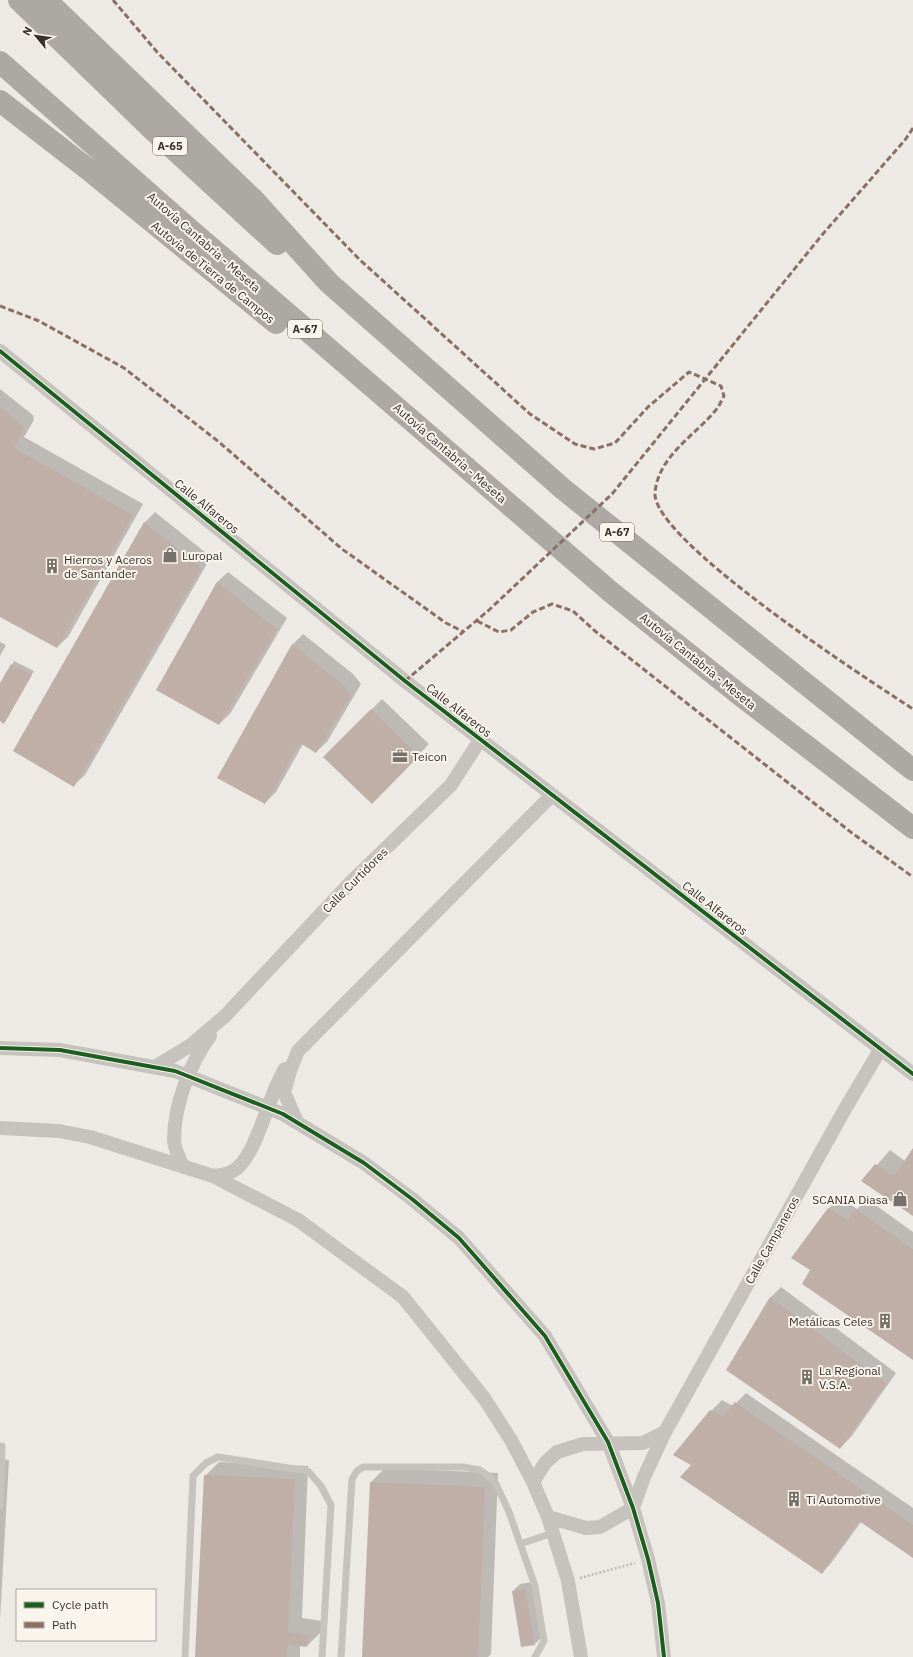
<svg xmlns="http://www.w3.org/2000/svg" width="913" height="1657" font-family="'IBM Plex Sans',sans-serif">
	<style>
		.shadow { fill: #0003 }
		.building { fill: #bfafa7 }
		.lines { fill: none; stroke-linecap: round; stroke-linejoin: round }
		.path { stroke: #bfbab5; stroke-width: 2.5; stroke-dasharray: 2 2; stroke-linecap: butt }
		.lane { stroke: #c6c2bd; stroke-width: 7 }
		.street { stroke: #c6c2bd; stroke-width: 14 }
		.highway { stroke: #aca8a3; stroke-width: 22 }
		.quiet { stroke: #8d6e63; stroke-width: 3; stroke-dasharray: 6 3; stroke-linecap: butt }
		.cycleway-casing { stroke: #f9f4ec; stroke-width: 6 }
		.cycleway { stroke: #1b5e20; stroke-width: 4 }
		.labels { text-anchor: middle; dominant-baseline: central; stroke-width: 4; stroke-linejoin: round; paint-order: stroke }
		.shield { fill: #f9f4ec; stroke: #716a65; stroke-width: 1 }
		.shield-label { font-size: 11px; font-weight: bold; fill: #372f2b }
		.street-label { font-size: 12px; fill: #372f2b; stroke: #f9f4ec }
		.poi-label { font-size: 12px; fill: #372f2b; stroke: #f9f4ec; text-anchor: start }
	</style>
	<rect width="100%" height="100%" fill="#ede9e4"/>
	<path class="shadow" d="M0,389L33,415L34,420L24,437L143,504L68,637L57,647L0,616Z
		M155,512L211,557L85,775L74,785L14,751L145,522Z
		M228,572L287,618L230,714L219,724L157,690L217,582Z
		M303,634L353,674L361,684L327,742L316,752L303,744L276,792L265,803L219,778L293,644Z
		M0,642L6,645L0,656Z
		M14,661L34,671L4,722L0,720V685Z
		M382,699L429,744L372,802L325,757Z
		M890,1150L905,1161L913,1150V1215L863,1181Z
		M840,1198L857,1209L867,1199L913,1232V1358L811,1270L793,1257L829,1208Z
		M781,1287L896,1373L851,1437L840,1448L770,1298Z
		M746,1393L913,1508V1557L861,1522L832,1562L822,1573L692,1464L711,1411L722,1400L733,1406Z
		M0,1459L9,1460L0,1620Z
		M219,1462L308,1466L302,1618L322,1621L321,1632L307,1646L300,1645V1657H196L205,1476Z
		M385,1468L498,1473L491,1654L488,1657H363L371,1482Z
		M532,1582L542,1637L535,1644L513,1591L520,1584Z"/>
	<path class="building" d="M0,407L23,426V431L14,448L133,515L57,648L0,617Z
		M144,522L201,568L74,787L13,751Z
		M217,582L277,629L219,725L156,690Z
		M292,644L343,685L351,695L316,753L300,743L265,804L217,778Z
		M11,664L32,675L4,724L0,721V683Z
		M371,709L419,756L372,804L323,757Z
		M913,1148V1216L861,1181L875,1164L894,1176Z
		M828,1208L848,1220L855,1209L913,1249V1360L802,1284L810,1270L791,1258Z
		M770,1297L886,1384L840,1449L726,1370Z
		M735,1402L913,1525V1558L859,1521L822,1574L680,1477L691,1465L673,1455L710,1410L723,1416Z
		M204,1475L295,1479L288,1632L309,1635L307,1647L288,1644L287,1657H195Z
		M370,1482L485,1487L478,1657H362Z
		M525,1589L535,1645L521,1647L512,1591Z"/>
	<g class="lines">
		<path class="path" d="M580,1578L635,1563"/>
		<path class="lane" d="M0,1446H2L0,1506
			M520,1544L553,1533
			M185,1657L193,1476L206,1463L218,1457L308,1471L321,1486L331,1505L322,1657
			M341,1657L352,1479L357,1471L363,1467H463L480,1470L490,1477L496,1484L509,1512L535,1586L544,1641L535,1657"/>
		<path class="street" d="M0,351L405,681L913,1074
			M0,1048L60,1050L175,1071L283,1114L364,1163L412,1199L459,1238L545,1336L608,1442L633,1508L648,1559L658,1603L664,1657
			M155,1067L191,1045L225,1016L350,883L451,785L480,740
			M297,1122L284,1092L290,1071L298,1051L552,795
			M0,1128L59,1131L90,1137L213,1176L298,1220L403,1297L484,1398L511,1440L533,1482L548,1517L568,1581L581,1657
			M183,1167C180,1159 174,1148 174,1140C174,1105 190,1063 210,1036
			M213,1176C219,1175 226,1175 231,1172C256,1162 268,1094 285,1069
			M533,1482L545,1463L557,1452L583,1444L643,1443L665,1432
			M548,1517L586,1528L600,1527L633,1508L644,1477L665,1432L845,1109L880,1050"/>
		<path class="highway" d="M19,0L154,131L277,244
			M46,0L253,199L329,283L563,489L913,770
			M0,62L188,228L612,593L740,695L913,828
			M0,101L89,170L276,323"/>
		<path class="quiet" d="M113,0L157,52L359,259L530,414L575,444L594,449L615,443L648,407L689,372L721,386L724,396C721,401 719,407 715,411C693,437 659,456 655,492C650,539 870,681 913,709
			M0,306L39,321L124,368L219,442L342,549L446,623L464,632
			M477,621L499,632L511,630L533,612L552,604L573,611L595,631L852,833L913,877
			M405,681L489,610L612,494L822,235L905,140L913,128"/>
		<g class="cycleway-casing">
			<path id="cycleway" d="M0,351L405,681L913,1074
				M0,1048L60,1050L175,1071L283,1114L364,1163L412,1199L459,1238L545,1336L608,1442L633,1508L648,1559L658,1603L664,1657"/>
		</g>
		<use href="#cycleway" class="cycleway"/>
	</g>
	<defs>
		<g id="shop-bare" transform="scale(1.2)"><path d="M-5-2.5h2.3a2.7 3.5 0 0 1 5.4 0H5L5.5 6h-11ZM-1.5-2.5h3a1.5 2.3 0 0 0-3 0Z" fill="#77706c" stroke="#f9f4ec" stroke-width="2.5" paint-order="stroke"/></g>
		<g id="building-bare" transform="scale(1.2)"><path d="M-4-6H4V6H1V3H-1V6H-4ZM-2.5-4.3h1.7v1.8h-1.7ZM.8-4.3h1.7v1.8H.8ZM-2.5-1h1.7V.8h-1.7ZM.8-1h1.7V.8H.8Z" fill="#77706c" stroke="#f9f4ec" stroke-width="2.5" paint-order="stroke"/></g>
		<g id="office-bare" transform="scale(1.2)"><path d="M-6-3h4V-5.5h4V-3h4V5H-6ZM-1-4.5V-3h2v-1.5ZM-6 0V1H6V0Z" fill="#77706c" stroke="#f9f4ec" stroke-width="2.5" paint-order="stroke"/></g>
	</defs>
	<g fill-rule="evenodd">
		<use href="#shop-bare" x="170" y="555"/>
		<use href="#building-bare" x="52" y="566"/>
		<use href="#office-bare" x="400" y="756"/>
		<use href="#shop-bare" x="900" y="1199"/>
		<use href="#building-bare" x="885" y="1321"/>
		<use href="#building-bare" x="807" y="1377"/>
		<use href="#building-bare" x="794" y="1499"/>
	</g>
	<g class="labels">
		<g class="shield">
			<rect x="153" y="137" width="34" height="18" rx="3"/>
			<rect x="288" y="320" width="34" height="18" rx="3"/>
			<rect x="600" y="523" width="34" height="18" rx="3"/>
		</g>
		<g class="shield-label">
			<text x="170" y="146">A-65</text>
			<text x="305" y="329">A-67</text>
			<text x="617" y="532">A-67</text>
		</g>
		<g class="street-label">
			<text transform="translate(204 242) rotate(41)">Autovía Cantabria - Meseta</text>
			<text transform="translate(213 272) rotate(39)">Autovia de Tierra de Campos</text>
			<text transform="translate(450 453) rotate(41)">Autovía Cantabria - Meseta</text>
			<text transform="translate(207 506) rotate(39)">Calle Alfareros</text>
			<text transform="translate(698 661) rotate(39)">Autovía Cantabria - Meseta</text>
			<text transform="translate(459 710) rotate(38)">Calle Alfareros</text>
			<text transform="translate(355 880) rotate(-45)">Calle Curtidores</text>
			<text transform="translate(715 908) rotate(38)">Calle Alfareros</text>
			<text transform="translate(772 1240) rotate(-61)">Calle Campaneros</text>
		</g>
		<g class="poi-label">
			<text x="182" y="555">Luropal</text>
			<text x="64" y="559">Hierros y Aceros<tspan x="64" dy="14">de Santander</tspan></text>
			<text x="412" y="756">Teicon</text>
			<text x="888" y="1199" text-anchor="end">SCANIA Diasa</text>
			<text x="873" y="1321" text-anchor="end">Metálicas Celes</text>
			<text x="819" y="1370">La Regional<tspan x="819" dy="14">V.S.A.</tspan></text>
			<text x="806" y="1499">Ti Automotive</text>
		</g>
	</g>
	<rect x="16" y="1589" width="140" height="52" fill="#f9f4ec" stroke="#aba59f"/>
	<rect x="24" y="1602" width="20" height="6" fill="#1b5e20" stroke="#aba59f"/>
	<text x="52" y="1609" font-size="12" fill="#372f2b">Cycle path</text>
	<rect x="24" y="1622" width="20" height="6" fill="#8d6e63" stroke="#aba59f"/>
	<text x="52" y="1629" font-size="12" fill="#372f2b">Path</text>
	<g transform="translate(36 36) rotate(299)" stroke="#f9f4ec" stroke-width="3" paint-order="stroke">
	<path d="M0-3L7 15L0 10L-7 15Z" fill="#372f2b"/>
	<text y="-6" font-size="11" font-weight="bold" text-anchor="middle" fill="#372f2b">N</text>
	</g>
</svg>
